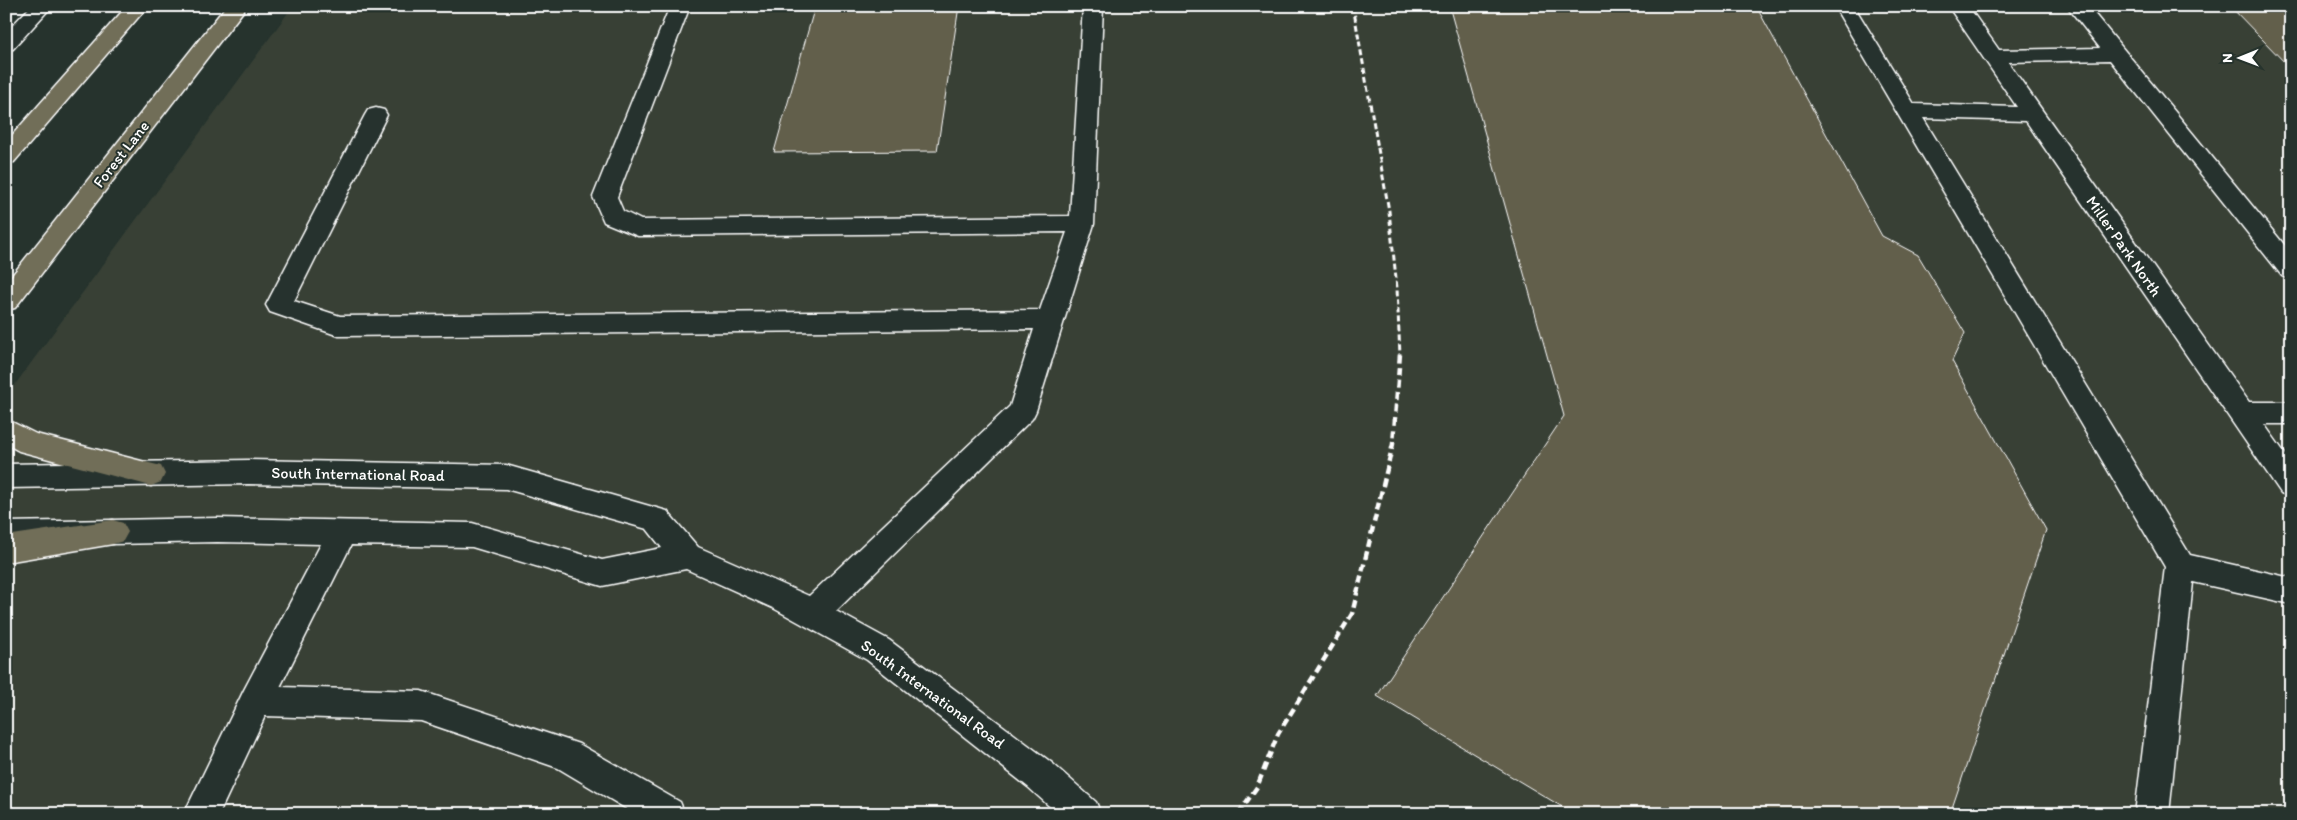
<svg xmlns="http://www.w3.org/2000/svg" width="2297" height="820" font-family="Itim,sans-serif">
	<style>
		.built { fill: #384036 }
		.building { fill: #625e4b; stroke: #fff }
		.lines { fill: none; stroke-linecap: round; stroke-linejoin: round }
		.minor-casing { stroke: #fff; stroke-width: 3 }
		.major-casing { stroke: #fff; stroke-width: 3 }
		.minor { fill: #26332d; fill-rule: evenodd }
		.major { fill: #716e59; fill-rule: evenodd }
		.rail-far1 { stroke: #fff; stroke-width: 3; stroke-dasharray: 6 3; stroke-linecap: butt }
		.rail { stroke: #fff; stroke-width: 4.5; stroke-dasharray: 8 4.5; stroke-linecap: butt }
		.labels { text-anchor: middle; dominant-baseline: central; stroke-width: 4; stroke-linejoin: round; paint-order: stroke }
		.street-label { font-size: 16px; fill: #fff; stroke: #26332d }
	</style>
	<rect width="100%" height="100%" fill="#26332d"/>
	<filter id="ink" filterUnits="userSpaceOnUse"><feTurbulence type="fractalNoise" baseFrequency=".02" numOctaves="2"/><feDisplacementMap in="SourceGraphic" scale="10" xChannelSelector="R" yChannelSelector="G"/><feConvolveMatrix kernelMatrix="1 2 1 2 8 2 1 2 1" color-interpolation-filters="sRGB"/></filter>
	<g filter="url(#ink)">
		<path class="built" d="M293,6H2291V814H6V397Z"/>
		<path class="building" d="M815,6H959L937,151L774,152Z
			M1449,6H1756L1882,236L1918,255L1965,333L1952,361L2046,530L1950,814H1574L1377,696L1564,416Z
			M2230,6H2291V69Z"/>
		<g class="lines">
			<g class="minor-casing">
				<path id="minor" d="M31,6H52L13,49L6,51V32Z
					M670,6H690L617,197L623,211L641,220L1070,216L1083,6H1103L1094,224L1036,411L1032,419L836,611L889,640L1052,763L1096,802L1101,814H1058L1028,787L867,660L775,609L686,569L602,586L472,547L351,545L280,687L421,691L579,744L680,802L685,814H635L558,768L421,721L265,716L219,814H184L244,690L321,544L217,542L6,546V522L217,518L472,523L602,560L662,548L647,529L506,489L249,484L6,488V464L249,460L506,465L667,511L698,547L809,596L1010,406L1034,329L339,336L270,312L266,305L365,115L368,110L376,108L384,110L387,115L294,301L340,316L1040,310L1067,232L638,236L604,222L593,197Z
					M1834,6H1854L1914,104L2017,107L1948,6H1968L1999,50L2100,48L2067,6H2088L2291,253V279L2282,276L2110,60L2008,62L2249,402H2291V424H2264L2291,462V497L2281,493L2026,121L1923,118L2190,555L2291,578V604L2193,582L2169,814H2135L2165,567Z"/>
			</g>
			<g class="major-casing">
				<path id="major" d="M127,6H148L14,162L6,164V142Z
					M226,6H247L15,308L6,310V283Z
					M6,419L36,434L161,466L165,474L161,482L151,486L19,451L6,444Z
					M113,520L123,523L128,532L123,541L113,544L6,562V536Z"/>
			</g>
			<use href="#minor" class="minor"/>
			<use href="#major" class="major"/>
			<path class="rail-far1" d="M1353,6L1389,211L1397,288L1400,356"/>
			<path class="rail" d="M1238,814L1257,787L1278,734L1352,614L1393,444L1400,354"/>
		</g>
	</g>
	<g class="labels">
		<g class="street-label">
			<text transform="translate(121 154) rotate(-52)">Forest Lane</text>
			<text transform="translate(2124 246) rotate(55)">Miller Park North</text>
			<text transform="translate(358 474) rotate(1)">South International Road</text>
			<text transform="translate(933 694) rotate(36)">South International Road</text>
		</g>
	</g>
	<rect width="2297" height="820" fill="none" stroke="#26332d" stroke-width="25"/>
	<rect x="12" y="12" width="2272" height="795" fill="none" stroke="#fff" stroke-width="2" filter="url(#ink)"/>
	<g transform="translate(2240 58) rotate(269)" stroke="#26332d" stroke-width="4" paint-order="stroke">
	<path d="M0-4L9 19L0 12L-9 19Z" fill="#ffffff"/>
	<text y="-8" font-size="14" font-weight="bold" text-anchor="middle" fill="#ffffff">N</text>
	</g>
</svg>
